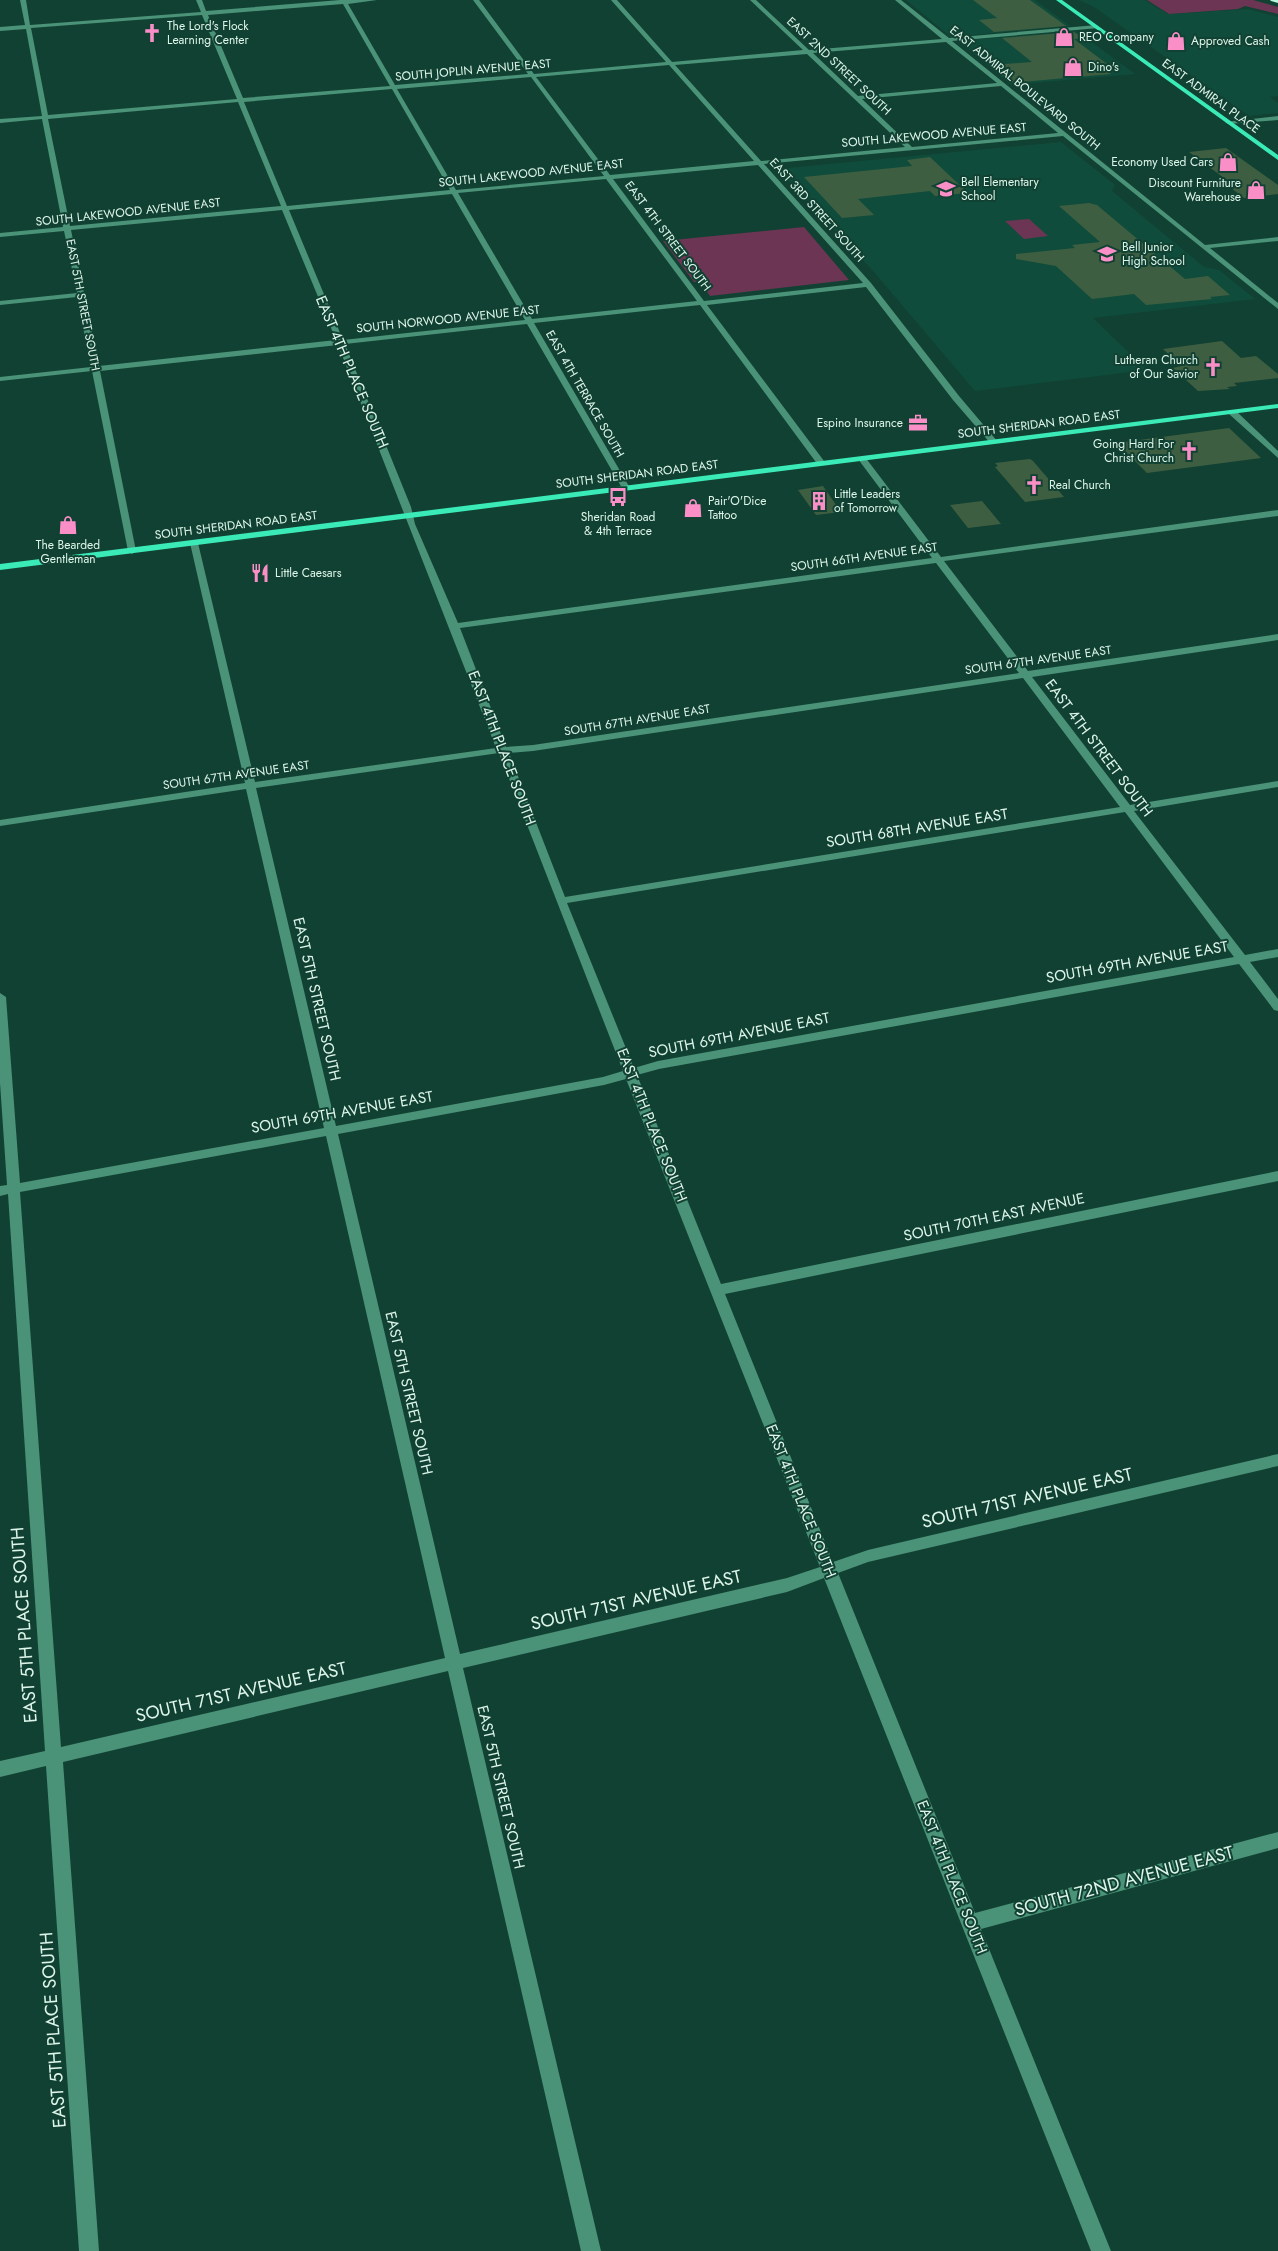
<svg xmlns="http://www.w3.org/2000/svg" width="1278" height="2251" font-family="Jost,sans-serif">
	<style>
		.built { fill: #104c3b }
		.green { fill: #6c3553 }
		.building { fill: #3e5e42 }
		.lines { fill: none; stroke-linecap: round; stroke-linejoin: round }
		.minor { fill: #4a9278; fill-rule: evenodd }
		.major { fill: #3bebb7; fill-rule: evenodd }
		.highway { fill: #b8f8de; fill-rule: evenodd }
		.labels { text-anchor: middle; dominant-baseline: central; stroke-width: 4; stroke-linejoin: round; paint-order: stroke }
		.far-poi-label { font-size: 12px; fill: #ddf5ea; stroke: #114132; text-anchor: start }
		.far-street-label { font-size: 12px; fill: #ddf5ea; stroke: #114132 }
		.street-label { font-size: 15px; fill: #ddf5ea; stroke: #114132 }
		.near-street-label { font-size: 18px; fill: #ddf5ea; stroke: #114132 }
	</style>
	<rect width="100%" height="100%" fill="#114132"/>
	<path class="built" d="M906,0H1035L1070,26L951,37Z
		M1079,0H1145L1168,14L1248,9L1278,17V96L1270,97L1278,103V113L1249,116L1094,7Z
		M1077,31L1135,74L1011,85L959,41Z
		M1061,142L1115,185L1112,191L1204,267L1219,270L1255,299L1093,318L1147,370L975,391L874,272L777,169Z"/>
	<path class="green" d="M1147,0H1253L1278,7V14L1245,6L1238,9L1169,14Z
		M1029,219L1048,236L1024,239L1005,221Z
		M804,227L849,280L710,296L700,282H694L663,241Z"/>
	<path class="building" d="M973,0H1030L1066,26L994,32L979,20L997,18Z
		M1074,32L1083,38L1074,39L1111,67L1103,68L1111,74L1011,83L990,65L1032,62L1002,38Z
		M1226,148L1278,185V194L1244,198L1222,181H1228L1189,152Z
		M930,157L968,193L935,196L930,191L858,199L874,215L842,218L804,177L912,166L907,160Z
		M1089,203L1097,205L1185,279L1208,276L1230,295L1210,297L1212,299L1146,305L1134,294L1092,299L1056,266L1016,259V254L1075,248L1072,245L1100,242L1059,206Z
		M1222,341L1241,358L1256,356L1278,374V378L1234,383L1237,386L1227,387L1230,389L1198,391L1173,368L1181,366L1163,349Z
		M1229,428L1261,458L1147,473L1117,443Z
		M1030,459L1033,461L1064,497L1025,502L995,467L998,466L995,463Z
		M823,486L841,512L816,515L798,490Z
		M982,501L1001,524L968,528L950,505Z"/>
	<g class="lines">
		<path class="minor" d="M20,0H26L30,25L201,12L196,0H202L206,11L340,0H377L348,4L395,85L528,74L473,0H479L534,74L666,62L611,0H617L672,62L803,50L750,0H756L809,50L942,39L895,0H901L949,38L1097,25L1099,28L952,41L1205,245L1278,237V241L1210,248L1278,303V309L1063,136L764,164L871,283L959,396L998,442L991,444L953,400L866,287L707,305L824,461V465H818L700,305L534,323L630,488L626,491L622,488L527,324L345,344L411,507L415,524L458,623L932,558L858,459L862,457H865L941,557L1278,510V516L944,561L1028,671L1278,634V640L1032,677L1130,805L1278,781V787L1134,811L1245,955L1278,949V957L1250,962L1278,999V1011L1274,1010L1239,964L659,1069L637,1075L721,1284L1278,1171V1181L725,1294L833,1562L868,1550L1278,1454V1466L868,1562L838,1573L975,1913L1278,1832V1848L981,1929L1111,2251H1091L824,1578L787,1592L463,1668L601,2251H581L448,1671L63,1762L99,2251H79L46,1766L0,1777V1761L45,1751L8,1194L0,1196V1186L7,1185L0,1083V993L6,997L20,1183L324,1128L246,789L0,826V820L245,783L190,543L194,540L198,543L255,782L496,748L338,345L100,371L136,551L132,554L128,551L92,371L0,381V377L91,367L77,297L0,305V301L77,293L64,231L0,237V233L63,227L42,119L0,123V119L42,116L26,29L0,31V27L25,25ZM343,4L390,86L243,98L208,15ZM202,15L237,99L48,115L31,28ZM946,42L997,83L858,96L813,53ZM807,54L905,147L761,161L675,65ZM669,65L754,161L610,175L536,77ZM531,77L604,176L456,190L397,89ZM1001,86L1058,133L912,147L862,99ZM392,89L450,190L287,206L244,102ZM238,102L281,206L70,226L48,119ZM758,165L863,283L704,301L613,179ZM606,179L697,301L532,319L458,193ZM452,194L525,320L343,340L289,210ZM282,210L336,340L99,366L71,230ZM936,563L1019,673L533,745L506,747L460,628ZM1023,678L1120,807L565,897L509,753L533,751ZM499,753L623,1071L603,1077L336,1126L256,788ZM1125,812L1234,957L658,1061L634,1068L567,903ZM626,1079L820,1567L787,1578L460,1654L338,1134L604,1085ZM326,1136L445,1658L61,1747L20,1192Z
			M1278,116V120L1228,124L1225,122Z
			M1229,410H1235L1278,451V458L1229,414Z"/>
		<path class="major" d="M1056,0H1062L1278,155V160Z
			M1278,404V408L0,570V564Z"/>
		<path class="highway" d="M1270,0H1278V3L1271,1Z"/>
	</g>
	<defs>
		<g id="church-bare" transform="scale(1.5)"><path d="M-1.2-6h2.4v3.5h3.3v2.4h-3.3V6h-2.4V-.1h-3.3v-2.4h3.3Z" fill="#fa8fc7" stroke="#114132" stroke-width="2.5" paint-order="stroke"/></g>
		<g id="shop-bare" transform="scale(1.5)"><path d="M-5-2.5h2.3a2.7 3.5 0 0 1 5.4 0H5L5.5 6h-11ZM-1.5-2.5h3a1.5 2.3 0 0 0-3 0Z" fill="#fa8fc7" stroke="#114132" stroke-width="2.5" paint-order="stroke"/></g>
		<g id="school-bare" transform="scale(1.5)"><path d="M0-5L7-2L0 1L-7-2ZM-4 1L0 2.5L4 1V4Q0 6-4 4Z" fill="#fa8fc7" stroke="#114132" stroke-width="2.5" paint-order="stroke"/></g>
		<g id="office-bare" transform="scale(1.5)"><path d="M-6-3h4V-5.5h4V-3h4V5H-6ZM-1-4.5V-3h2v-1.5ZM-6 0V1H6V0Z" fill="#fa8fc7" stroke="#114132" stroke-width="2.5" paint-order="stroke"/></g>
		<g id="bus-bare" transform="scale(1.5)"><path d="M-5-6H5V4H4V6H2V4H-2V6H-4V4H-5ZM-3.5-4V0h7V-4ZM-3.5 1.2v1.5H-2V1.2ZM2 1.2v1.5H3.5V1.2Z" fill="#fa8fc7" stroke="#114132" stroke-width="2.5" paint-order="stroke"/></g>
		<g id="building-bare" transform="scale(1.5)"><path d="M-4-6H4V6H1V3H-1V6H-4ZM-2.5-4.3h1.7v1.8h-1.7ZM.8-4.3h1.7v1.8H.8ZM-2.5-1h1.7V.8h-1.7ZM.8-1h1.7V.8H.8Z" fill="#fa8fc7" stroke="#114132" stroke-width="2.5" paint-order="stroke"/></g>
		<g id="restaurant-bare" transform="scale(1.5)"><path d="M-5-6h1v4h1v-4h1v4h1v-4h1v5L-1.5 .5V6h-2V.5L-5-1ZM5-6V6H3V1.5H1.5Q1.5-4 5-6Z" fill="#fa8fc7" stroke="#114132" stroke-width="2.5" paint-order="stroke"/></g>
	</defs>
	<g fill-rule="evenodd">
		<use href="#church-bare" x="152" y="33"/>
		<use href="#shop-bare" x="1064" y="37"/>
		<use href="#shop-bare" x="1176" y="41"/>
		<use href="#shop-bare" x="1073" y="67"/>
		<use href="#shop-bare" x="1228" y="162"/>
		<use href="#school-bare" x="946" y="189"/>
		<use href="#shop-bare" x="1256" y="190"/>
		<use href="#school-bare" x="1107" y="254"/>
		<use href="#church-bare" x="1213" y="367"/>
		<use href="#office-bare" x="918" y="423"/>
		<use href="#church-bare" x="1189" y="451"/>
		<use href="#church-bare" x="1034" y="485"/>
		<use href="#bus-bare" x="618" y="497"/>
		<use href="#building-bare" x="819" y="501"/>
		<use href="#shop-bare" x="693" y="508"/>
		<use href="#shop-bare" x="68" y="525"/>
		<use href="#restaurant-bare" x="260" y="573"/>
	</g>
	<g class="labels">
		<g class="far-poi-label">
			<text x="167" y="26">The Lord's Flock<tspan x="167" dy="14">Learning Center</tspan></text>
			<text x="1079" y="37">REO Company</text>
			<text x="1191" y="41">Approved Cash</text>
			<text x="1088" y="67">Dino's</text>
			<text x="1213" y="162" text-anchor="end">Economy Used Cars</text>
			<text x="961" y="182">Bell Elementary<tspan x="961" dy="14">School</tspan></text>
			<text x="1241" y="183" text-anchor="end">Discount Furniture<tspan x="1241" dy="14">Warehouse</tspan></text>
			<text x="1122" y="247">Bell Junior<tspan x="1122" dy="14">High School</tspan></text>
			<text x="1198" y="360" text-anchor="end">Lutheran Church<tspan x="1198" dy="14">of Our Savior</tspan></text>
			<text x="903" y="423" text-anchor="end">Espino Insurance</text>
			<text x="1174" y="444" text-anchor="end">Going Hard For<tspan x="1174" dy="14">Christ Church</tspan></text>
			<text x="1049" y="485">Real Church</text>
			<text x="834" y="494">Little Leaders<tspan x="834" dy="14">of Tomorrow</tspan></text>
			<text x="708" y="501">Pair'O'Dice<tspan x="708" dy="14">Tattoo</tspan></text>
			<text x="618" y="517" text-anchor="middle">Sheridan Road<tspan x="618" dy="14">&amp; 4th Terrace</tspan></text>
			<text x="68" y="545" text-anchor="middle">The Bearded<tspan x="68" dy="14">Gentleman</tspan></text>
			<text x="275" y="573">Little Caesars</text>
		</g>
		<g class="far-street-label">
			<text transform="translate(839 66) rotate(43)">EAST 2ND STREET SOUTH</text>
			<text transform="translate(473 70) rotate(-5)">SOUTH JOPLIN AVENUE EAST</text>
			<text transform="translate(1025 88) rotate(39)">EAST ADMIRAL BOULEVARD SOUTH</text>
			<text transform="translate(1211 96) rotate(36)">EAST ADMIRAL PLACE</text>
			<text transform="translate(934 135) rotate(-5)">SOUTH LAKEWOOD AVENUE EAST</text>
			<text transform="translate(531 173) rotate(-6)">SOUTH LAKEWOOD AVENUE EAST</text>
			<text transform="translate(817 210) rotate(48)">EAST 3RD STREET SOUTH</text>
			<text transform="translate(128 212) rotate(-6)">SOUTH LAKEWOOD AVENUE EAST</text>
			<text transform="translate(668 236) rotate(53)">EAST 4TH STREET SOUTH</text>
			<text transform="translate(83 305) rotate(79)">EAST 5TH STREET SOUTH</text>
			<text transform="translate(448 319) rotate(-6)">SOUTH NORWOOD AVENUE EAST</text>
			<text transform="translate(585 394) rotate(60)">EAST 4TH TERRACE SOUTH</text>
			<text transform="translate(1039 424) rotate(-7)">SOUTH SHERIDAN ROAD EAST</text>
			<text transform="translate(637 474) rotate(-7)">SOUTH SHERIDAN ROAD EAST</text>
			<text transform="translate(236 525) rotate(-7)">SOUTH SHERIDAN ROAD EAST</text>
			<text transform="translate(864 557) rotate(-8)">SOUTH 66TH AVENUE EAST</text>
			<text transform="translate(1038 660) rotate(-8)">SOUTH 67TH AVENUE EAST</text>
			<text transform="translate(637 720) rotate(-9)">SOUTH 67TH AVENUE EAST</text>
			<text transform="translate(236 775) rotate(-8)">SOUTH 67TH AVENUE EAST</text>
		</g>
		<g class="street-label">
			<text transform="translate(352 372) rotate(67)">EAST 4TH PLACE SOUTH</text>
			<text transform="translate(502 748) rotate(69)">EAST 4TH PLACE SOUTH</text>
			<text transform="translate(1099 748) rotate(53)">EAST 4TH STREET SOUTH</text>
			<text transform="translate(917 828) rotate(-9)">SOUTH 68TH AVENUE EAST</text>
			<text transform="translate(1137 962) rotate(-10)">SOUTH 69TH AVENUE EAST</text>
			<text transform="translate(317 999) rotate(77)">EAST 5TH STREET SOUTH</text>
			<text transform="translate(739 1035) rotate(-11)">SOUTH 69TH AVENUE EAST</text>
			<text transform="translate(342 1112) rotate(-10)">SOUTH 69TH AVENUE EAST</text>
			<text transform="translate(652 1125) rotate(68)">EAST 4TH PLACE SOUTH</text>
			<text transform="translate(994 1217) rotate(-12)">SOUTH 70TH EAST AVENUE</text>
			<text transform="translate(409 1393) rotate(77)">EAST 5TH STREET SOUTH</text>
			<text transform="translate(801 1501) rotate(68)">EAST 4TH PLACE SOUTH</text>
			<text transform="translate(501 1787) rotate(77)">EAST 5TH STREET SOUTH</text>
			<text transform="translate(952 1877) rotate(68)">EAST 4TH PLACE SOUTH</text>
		</g>
		<g class="near-street-label">
			<text transform="translate(1027 1498) rotate(-13)">SOUTH 71ST AVENUE EAST</text>
			<text transform="translate(636 1600) rotate(-13)">SOUTH 71ST AVENUE EAST</text>
			<text transform="translate(24 1625) rotate(-94)">EAST 5TH PLACE SOUTH</text>
			<text transform="translate(241 1692) rotate(-13)">SOUTH 71ST AVENUE EAST</text>
			<text transform="translate(1124 1881) rotate(-15)">SOUTH 72ND AVENUE EAST</text>
			<text transform="translate(53 2030) rotate(-94)">EAST 5TH PLACE SOUTH</text>
		</g>
	</g>
</svg>
